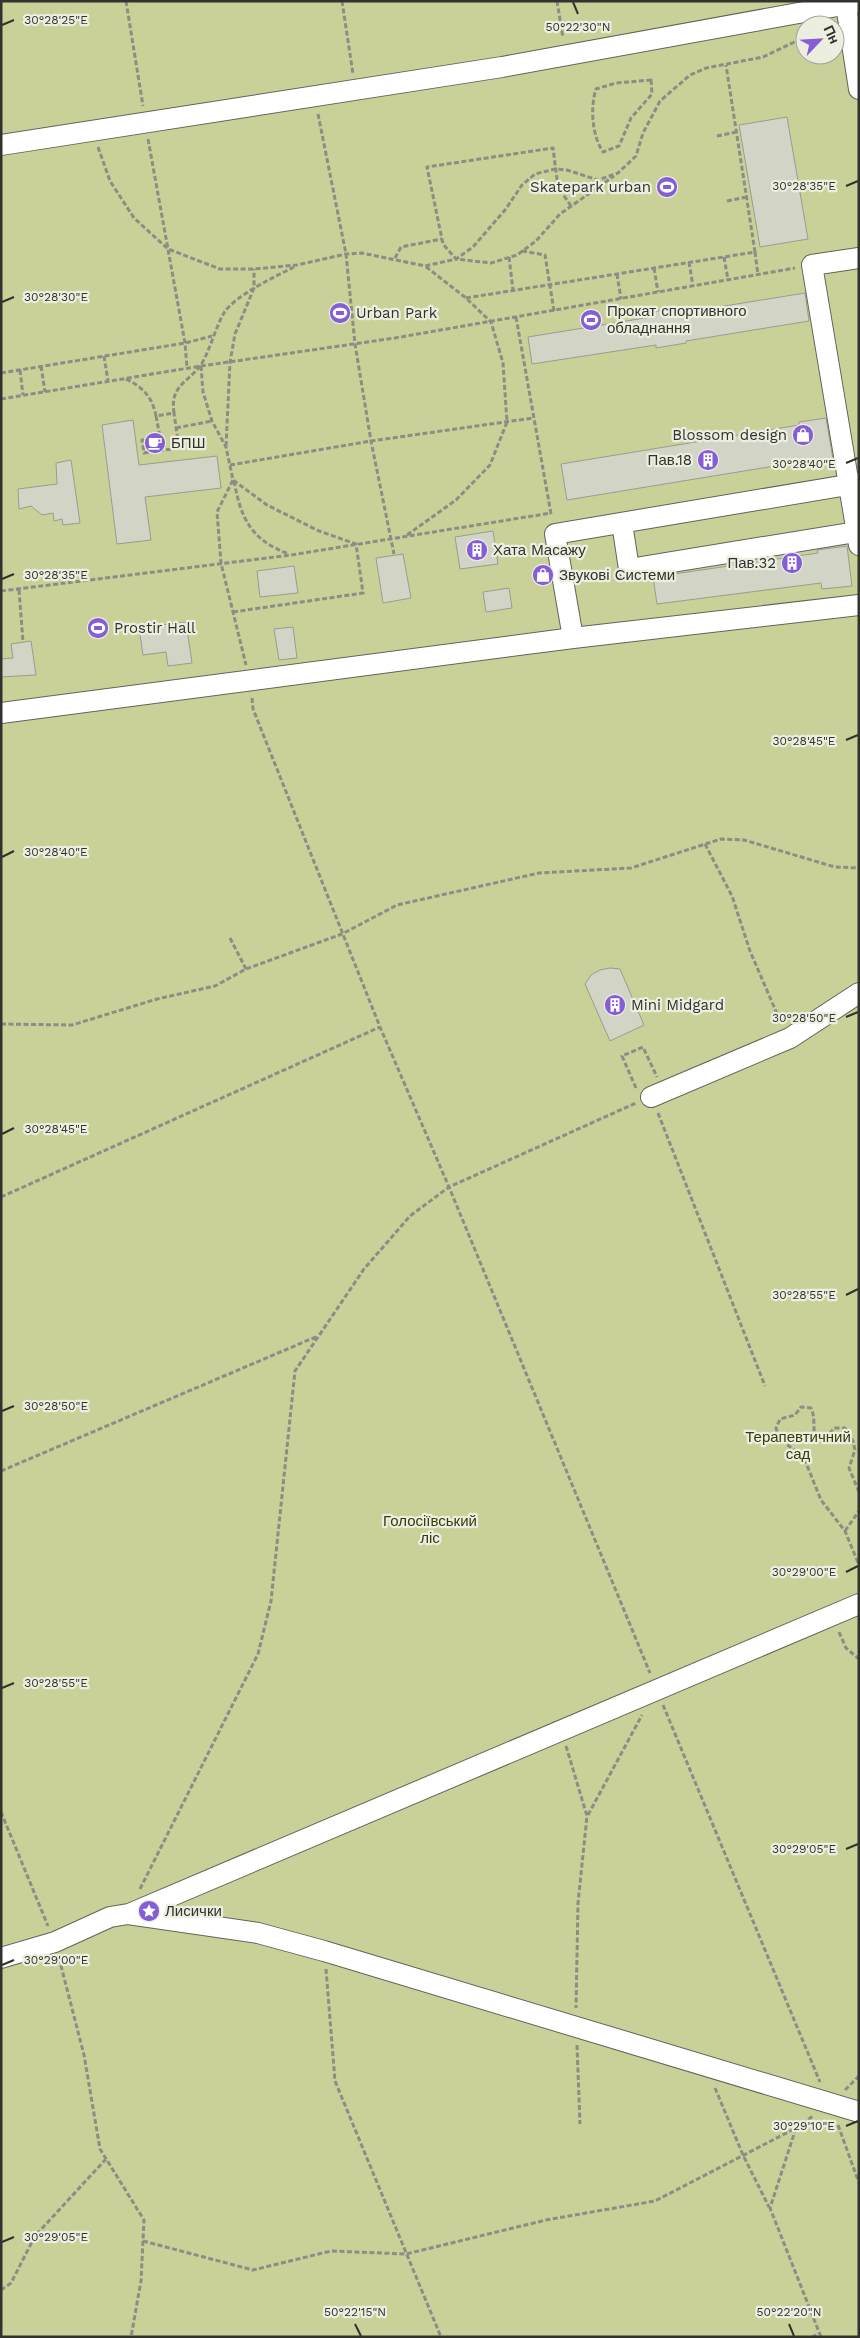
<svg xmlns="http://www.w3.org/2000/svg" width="860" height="2338" font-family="'Work Sans',sans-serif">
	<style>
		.green { fill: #c9d199; fill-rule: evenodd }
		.building { fill: #d2d4c6; stroke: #9a9c8f }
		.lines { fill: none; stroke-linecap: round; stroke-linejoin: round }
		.minor-casing { stroke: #626458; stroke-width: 22 }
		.path { stroke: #8c8d83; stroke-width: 3; stroke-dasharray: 5 2.5; stroke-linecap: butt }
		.minor { stroke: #fff; stroke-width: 20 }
		.ticks { fill: none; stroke: #32332d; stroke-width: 2 }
		.labels { text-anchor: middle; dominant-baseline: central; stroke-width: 4.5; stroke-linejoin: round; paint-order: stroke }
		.poi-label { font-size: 15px; fill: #32332d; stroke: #eceee0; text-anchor: start }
		.park-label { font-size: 15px; fill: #373c09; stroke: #eceee0 }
		.ticks-label { font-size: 12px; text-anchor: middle; fill: #32332d; stroke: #eceee0; stroke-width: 4.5; stroke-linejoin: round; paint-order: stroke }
	</style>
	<rect width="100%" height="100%" fill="#eceee0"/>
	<path class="green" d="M1,1H859V2337H1ZM805,25H835V55H805Z"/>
	<path class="building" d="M787,117L808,239L760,247L739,125Z
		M805,293L809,321L686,341V343L656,348V345L532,364L528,337L651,317L650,312L680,308L681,313Z
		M826,418L833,459L805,464V461L567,500L561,464L799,425V422Z
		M133,420L139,465L217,456L221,488L145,497L151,540L117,544L102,425Z
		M71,460L80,523L63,525L62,519L54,521L53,513L42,515L31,506L19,509L18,489L57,484L56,463Z
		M493,531L498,564L460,569L455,537Z
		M847,546L852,586L822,589L821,583L657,604L653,577L818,553L817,550Z
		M403,554L411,598L383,603L376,558Z
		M294,566L298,593L260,597L257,571Z
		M509,588L512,608L486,612L483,592Z
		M186,622L192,663L168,666L166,652L143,655L139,628Z
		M293,627L297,658L279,660L274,629Z
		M31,641L36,675L1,677V659L13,658L11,644Z
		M610,968L620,969L644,1025L610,1041L585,984L591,975L600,970Z"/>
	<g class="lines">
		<g class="minor-casing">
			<path id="minor" d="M846,5L859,89
				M1,145L502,67L859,2
				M859,258L812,265L859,545
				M622,523L629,569L856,532
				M573,638L555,534L859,483
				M1,713L573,638L859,605
				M651,1097L790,1038L859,993
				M129,1914L859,1604
				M1,1958L55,1942L110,1917L128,1914L258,1933L324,1951L859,2112"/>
		</g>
		<path class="path" d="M126,1L143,106
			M342,1L353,74
			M557,1L563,38
			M651,80L652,94L631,118L619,146L603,152C592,135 590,108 596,89L616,83Z
			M318,114L346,254L355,344L371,441L394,554
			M717,136L737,132
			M148,139L185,343L187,368
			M98,147L110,181L134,218L168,249L220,269H254L297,265L346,254L362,253L425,266L456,259L473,247L505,210L522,185L535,174L555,169L567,170L598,180L618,173L636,156L643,133L660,101L690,75L706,68L763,57L805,37
			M727,201L747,197
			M571,206L558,187L553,148L427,167L443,244L456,259L491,263L517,255L536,241L560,214L614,176
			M522,251L545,255L554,311
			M755,252L758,275
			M509,257L513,290
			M724,257L728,280
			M395,258L401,247L442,239
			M689,262L693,286
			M654,268L658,292
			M617,274L621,299
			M466,298L755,252L726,65
			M516,317L551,514
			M104,356L108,381
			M41,366L45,392
			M201,366L203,392L212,421L226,447L233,480L217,512L221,563L246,665
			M20,370L23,395
			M1,373L185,343L212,336
			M126,379C144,388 152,397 156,416L174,413C170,386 186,384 200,366C209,354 215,328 224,313C234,296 276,276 294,267
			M1,399L201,366L395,338L795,268
			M156,416L160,437L142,440L144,453L179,448L174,413
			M176,428L212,421
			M226,446L230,362L235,334L254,288V269
			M230,465L371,441L533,418
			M234,481C241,519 251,540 289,554
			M407,535L456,500L490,465L507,422L503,363L491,322L466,298L425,266
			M19,590L23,642
			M1,591L291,555L551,513
			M233,612L363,593L356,544L319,531L267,505L233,480
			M252,698L253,709L380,1027L449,1187L650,1673
			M705,844L732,896L750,951L781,1023
			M230,938L246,969
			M1,1024L72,1025L157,999L215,986L246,969L342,934L397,905L539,873L631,868L721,839L744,840L835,867L859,868
			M636,1088L622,1056L643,1047L657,1077
			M658,1113L765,1386
			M1,1197L380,1027
			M1,1471L318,1336
			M859,1492L849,1468L855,1450L853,1441L845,1428H834L825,1440L816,1439C812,1427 816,1419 811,1408L801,1407L795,1415L780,1419L776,1428L779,1438L804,1458L821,1500L845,1531L859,1565
			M845,1531L859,1511
			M839,1632L846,1648L859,1659
			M663,1705L820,2082
			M566,1746L587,1816L578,1903L576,2008
			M1,1812L48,1926
			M588,1815L642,1715
			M140,1889L258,1654L271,1601L295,1371L364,1269L410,1216L449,1187L636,1103
			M59,1958L84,2055L100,2149L144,2220L141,2281L131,2337
			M326,1969L335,2081L441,2337
			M577,2045L580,2124
			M715,2088L743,2155L769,2207
			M845,2090L859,2076
			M838,2125L859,2183
			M796,2128L770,2208L821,2337
			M143,2241L253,2270L331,2251L406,2254L546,2220L655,2201L796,2128L813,2116
			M1,2290L11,2283L35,2236L106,2159
			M812,2337L819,2334"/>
		<use href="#minor" class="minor"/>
	</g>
	<path class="ticks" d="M573,2L578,14M2,25L14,20M846,186L858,181M2,302L14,297M846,463L858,458M2,579L14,574M846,740L858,735M2,857L14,851M846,1017L858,1012M2,1134L14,1128M846,1295L858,1289M2,1411L14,1406M846,1572L858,1566M2,1688L14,1683M846,1849L858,1844M2,1965L14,1960M846,2126L858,2121M2,2242L14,2237M355,2324L361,2336M789,2324L794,2336"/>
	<defs>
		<g id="stadium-disc" transform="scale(1.125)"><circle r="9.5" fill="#855dd7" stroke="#eceee0"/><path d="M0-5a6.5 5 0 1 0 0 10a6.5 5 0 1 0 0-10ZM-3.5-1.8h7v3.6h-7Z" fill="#fff"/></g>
		<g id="shop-disc" transform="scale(1.125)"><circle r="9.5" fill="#855dd7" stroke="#eceee0"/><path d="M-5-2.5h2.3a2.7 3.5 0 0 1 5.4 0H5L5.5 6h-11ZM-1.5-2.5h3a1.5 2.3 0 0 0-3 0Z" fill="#fff"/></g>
		<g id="cafe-disc" transform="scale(1.125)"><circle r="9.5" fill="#855dd7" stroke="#eceee0"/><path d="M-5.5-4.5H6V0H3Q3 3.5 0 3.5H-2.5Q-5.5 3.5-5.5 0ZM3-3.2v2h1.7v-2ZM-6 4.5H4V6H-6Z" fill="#fff"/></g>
		<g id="building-disc" transform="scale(1.125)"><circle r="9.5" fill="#855dd7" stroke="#eceee0"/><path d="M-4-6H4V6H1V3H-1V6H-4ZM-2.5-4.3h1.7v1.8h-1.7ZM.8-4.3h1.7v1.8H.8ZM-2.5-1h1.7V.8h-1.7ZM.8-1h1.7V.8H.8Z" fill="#fff"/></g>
		<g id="sight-disc" transform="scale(1.125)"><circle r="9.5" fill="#855dd7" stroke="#eceee0"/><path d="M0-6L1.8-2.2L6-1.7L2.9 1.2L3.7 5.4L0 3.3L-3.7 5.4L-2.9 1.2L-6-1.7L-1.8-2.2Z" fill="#fff"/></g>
	</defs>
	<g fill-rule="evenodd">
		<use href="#stadium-disc" x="667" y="187"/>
		<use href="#stadium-disc" x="340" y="313"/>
		<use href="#stadium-disc" x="591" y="320"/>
		<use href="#shop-disc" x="803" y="435"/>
		<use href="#cafe-disc" x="155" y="443"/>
		<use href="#building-disc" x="708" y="460"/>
		<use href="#building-disc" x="477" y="550"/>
		<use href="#building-disc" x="792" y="563"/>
		<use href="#shop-disc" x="543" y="575"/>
		<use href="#stadium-disc" x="98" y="628"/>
		<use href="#building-disc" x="615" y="1005"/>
		<use href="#sight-disc" x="149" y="1911"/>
	</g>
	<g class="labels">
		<g class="poi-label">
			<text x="651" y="187" text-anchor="end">Skatepark urban</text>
			<text x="607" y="311">Прокат спортивного<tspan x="607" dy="17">обладнання</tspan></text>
			<text x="356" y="313">Urban Park</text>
			<text x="787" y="435" text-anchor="end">Blossom design</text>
			<text x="171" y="443">БПШ</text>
			<text x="692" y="460" text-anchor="end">Пав.18</text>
			<text x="493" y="550">Хата Масажу</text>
			<text x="776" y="563" text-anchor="end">Пав.32</text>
			<text x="559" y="575">Звукові Системи</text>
			<text x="114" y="628">Prostir Hall</text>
			<text x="631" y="1005">Mini Midgard</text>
			<text x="165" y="1911">Лисички</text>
		</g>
		<g class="park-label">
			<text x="798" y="1437">Терапевтичний<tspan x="798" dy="17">сад</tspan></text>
			<text x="430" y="1521">Голосіївський<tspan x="430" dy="17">ліс</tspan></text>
		</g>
	</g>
	<g class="ticks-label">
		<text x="56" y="24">30°28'25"E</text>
		<text x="578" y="31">50°22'30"N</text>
		<text x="804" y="190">30°28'35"E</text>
		<text x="56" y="301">30°28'30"E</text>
		<text x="804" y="468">30°28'40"E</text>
		<text x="56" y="579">30°28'35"E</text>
		<text x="804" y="745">30°28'45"E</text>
		<text x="56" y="856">30°28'40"E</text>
		<text x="804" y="1022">30°28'50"E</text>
		<text x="56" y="1133">30°28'45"E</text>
		<text x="804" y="1299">30°28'55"E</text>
		<text x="56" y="1410">30°28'50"E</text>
		<text x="804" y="1576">30°29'00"E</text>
		<text x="56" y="1687">30°28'55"E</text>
		<text x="804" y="1853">30°29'05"E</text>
		<text x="56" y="1964">30°29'00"E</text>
		<text x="804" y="2130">30°29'10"E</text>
		<text x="56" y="2241">30°29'05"E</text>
		<text x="355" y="2316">50°22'15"N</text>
		<text x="789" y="2316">50°22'20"N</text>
	</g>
	<rect width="860" height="2338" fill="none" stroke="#32332d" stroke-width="5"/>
	<g transform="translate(820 40) rotate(65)"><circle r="24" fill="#eceee0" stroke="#a2a398"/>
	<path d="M0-4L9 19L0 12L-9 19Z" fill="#855dd7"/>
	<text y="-8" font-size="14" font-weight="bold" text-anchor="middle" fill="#32332d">Пн</text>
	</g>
</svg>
